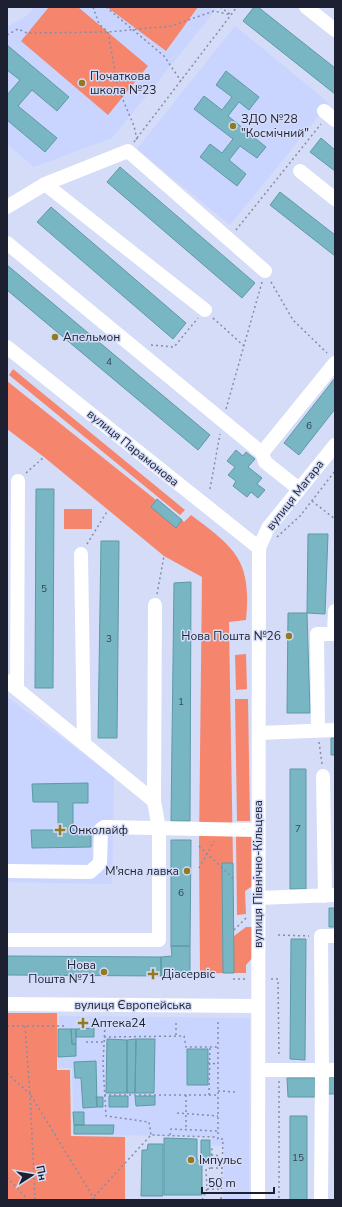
<svg xmlns="http://www.w3.org/2000/svg" width="342" height="1207" font-family="'Nunito Sans',sans-serif">
	<style>
		.built { fill: #c9d4ff }
		.green { fill: #f5866d }
		.building { fill: #79b6c4; stroke: #5d99a6 }
		.lines { fill: none; stroke-linecap: round; stroke-linejoin: round }
		.path { stroke: #868ca3; stroke-width: 1.5; stroke-dasharray: 2 3; stroke-linecap: butt }
		.minor { stroke: #fff; stroke-width: 14 }
		.poi-dot { fill: #917a20; stroke: #d4dcf8; stroke-width: 1.5 }
		.labels { text-anchor: middle; dominant-baseline: central; stroke-width: 3; stroke-linejoin: round; paint-order: stroke }
		.number-label { font-size: 10px; fill: #334656 }
		.poi-label { font-size: 12px; fill: #1c2031; stroke: #d4dcf8; text-anchor: start }
		.street-label { font-size: 12px; fill: #1c2031; stroke: #d4dcf8 }
	</style>
	<rect width="100%" height="100%" fill="#d4dcf8"/>
	<path class="built" d="M35,7H218L112,138L34,167L7,144V27L26,16Z
		M235,26L329,103L230,225L137,149Z
		M7,697L114,777L112,884L7,882Z
		M59,1016L250,1018L249,1200H223L224,1146L212,1145L211,1137L74,1134L72,1068H58Z"/>
	<path class="green" d="M49,7H78L148,66L108,115L21,41Z
		M107,7H198L166,51Z
		M13,369L185,510L180,515L9,375Z
		M7,381L156,500L151,507L176,527L182,520L184,522L191,515C235,548 252,560 246,620L229,622L233,863H222L223,973L200,974L199,846L202,577L164,556L44,457L7,429Z
		M64,509H92V529H64Z
		M246,654L247,689L236,690L235,655Z
		M235,699H248L250,821H237Z
		M236,836H253L254,885L245,891L246,914L237,915Z
		M246,927H254L255,955L246,965V973H234V936Z
		M7,1013H57V1070H70L71,1136L125,1137V1200H7Z"/>
	<path class="building" d="M254,7H258L335,68V94L243,21Z
		M7,45L69,97L57,111L32,90L18,106L57,138L45,152L7,120V95L20,80L7,70Z
		M226,71L259,97L249,110L239,102L228,116L266,147L257,158L240,146L229,160L246,174L237,186L200,157L210,144L222,153L233,139L194,109L204,96L222,110L232,97L216,85Z
		M321,138L335,150V171L310,152Z
		M120,167L255,283L242,298L107,182Z
		M280,192L335,235V256L270,205Z
		M51,207L186,323L173,339L37,222Z
		M7,265L210,435L198,450L7,290Z
		M335,378V409L299,455L284,443Z
		M236,450L243,456L246,452L255,459L248,467L262,478L257,484L265,490L258,498L251,492L247,497L233,486L236,481L228,475L235,467L227,461Z
		M36,489H54L53,688H35Z
		M157,499L182,520L176,528L151,507Z
		M308,534H328L325,614L307,613Z
		M101,541H119L117,738H98Z
		M191,582L190,821H171L174,583Z
		M288,613H307L310,713H287Z
		M331,738H335V755H331Z
		M290,769H306V889H290Z
		M88,783V803H73V830H91V847L32,848L31,830H58V802H33L32,784Z
		M171,840H191L190,946H171Z
		M222,863H233L234,973H223Z
		M329,908H335V927H329Z
		M291,939H306L305,1060L290,1059Z
		M171,946H190V977L161,976V957L172,956Z
		M7,956L161,957V976L7,975Z
		M94,1028V1037H76V1029Z
		M58,1029H71L72,1044H76V1056L58,1057Z
		M71,1029H76V1044H72Z
		M107,1039L127,1040V1093H106Z
		M136,1039H155L154,1093H135Z
		M136,1039L135,1093H127V1040Z
		M187,1049H208V1085H187Z
		M96,1061L97,1107L83,1108L81,1078H75L74,1062Z
		M327,1076H335V1094H327Z
		M287,1078H315V1097H288Z
		M109,1096H128V1107H109Z
		M135,1096H155V1105L136,1106Z
		M96,1097H103V1107H97Z
		M73,1112H84V1125H74Z
		M290,1116H307V1200H290Z
		M74,1125H114L113,1134H74Z
		M164,1138L197,1139V1159L202,1164V1195H164Z
		M201,1140H210V1161H201Z
		M148,1144H163V1196H141L142,1150H147Z"/>
	<g class="lines">
		<path class="path" d="M93,7L99,24L108,32L118,88L134,126L137,140
			M106,7L164,56L181,81
			M220,7L230,14
			M7,35L18,29L27,33L108,32L171,26L214,11L231,15
			M134,142L237,7
			M236,230L321,124
			M271,282L293,320L327,353
			M213,318L244,346
			M151,345L174,347L198,318
			M226,409L262,282
			M26,473L44,457
			M210,489L220,434
			M312,501L335,519
			M277,537L300,516L335,471
			M87,544L108,510
			M157,594L164,556
			M319,742L322,764
			M199,846L233,878
			M199,868L214,841
			M234,930L246,918
			M278,935L309,936
			M233,979H247
			M271,979H278L279,1057
			M218,1022V1139H223L221,1200
			M176,1023V1037
			M105,1025L103,1064L106,1116L149,1122L151,1135
			M7,1026H67
			M25,1026L30,1094L95,1200
			M104,1037L184,1036L186,1047H219
			M86,1042H104
			M208,1063L218,1064
			M7,1073L30,1094L35,1200
			M279,1081V1200
			M218,1091L237,1092
			M104,1095H218
			M186,1095V1129
			M209,1095L210,1047
			M177,1113L218,1116
			M170,1135L171,1129L218,1131
			M211,1155L221,1156
			M211,1168H222
			M7,1177L28,1200
			M207,1189H222
			M91,1200L151,1135L214,1137L218,1139
			M202,1200L207,1189L206,1169L211,1168L212,1146"/>
		<path class="minor" d="M306,7L335,30
			M324,111L335,120
			M300,171L335,199
			M45,184L205,310
			M7,207L45,184L128,151L265,271
			M7,243L262,453L265,462L299,489
			M7,347L259,548
			M262,453L335,363
			M81,554L84,744
			M7,681L154,801L159,829V940H7
			M17,688L18,481
			M318,730L317,634H334L335,611
			M259,733L335,730
			M323,776L325,896
			M154,801L155,605
			M7,871L90,872L100,863L101,829L104,827L258,830
			M258,898L335,895
			M335,936H321L322,1070H335
			M7,1004L258,1006
			M258,1070H322L321,1200
			M258,1200L259,548L268,528L335,445"/>
	</g>
	<g class="poi-dot">
		<circle cx="82" cy="83" r="4"/>
		<circle cx="233" cy="126" r="4"/>
		<circle cx="55" cy="337" r="4"/>
		<circle cx="289" cy="636" r="4"/>
		<path d="M58 824h4v4h4v4h-4v4h-4v-4h-4v-4h4z"/>
		<circle cx="187" cy="871" r="4"/>
		<circle cx="104" cy="972" r="4"/>
		<path d="M151 968h4v4h4v4h-4v4h-4v-4h-4v-4h4z"/>
		<path d="M81 1017h4v4h4v4h-4v4h-4v-4h-4v-4h4z"/>
		<circle cx="191" cy="1160" r="4"/>
	</g>
	<g class="labels">
		<g class="number-label">
			<text x="109" y="362">4</text>
			<text x="309" y="426">6</text>
			<text x="44" y="589">5</text>
			<text x="109" y="639">3</text>
			<text x="181" y="702">1</text>
			<text x="298" y="829">7</text>
			<text x="181" y="893">6</text>
			<text x="298" y="1158">15</text>
		</g>
		<g class="poi-label">
			<text x="90" y="76">Початкова<tspan x="90" dy="14">школа №23</tspan></text>
			<text x="241" y="119">ЗДО №28<tspan x="241" dy="14">"Космічний"</tspan></text>
			<text x="63" y="337">Апельмон</text>
			<text x="281" y="636" text-anchor="end">Нова Пошта №26</text>
			<text x="69" y="830">Онколайф</text>
			<text x="179" y="871" text-anchor="end">М'ясна лавка</text>
			<text x="96" y="965" text-anchor="end">Нова<tspan x="96" dy="14">Пошта №71</tspan></text>
			<text x="162" y="974">Діасервіс</text>
			<text x="91" y="1023">Аптека24</text>
			<text x="199" y="1160">Імпульс</text>
		</g>
		<g class="street-label">
			<text transform="translate(133 448) rotate(39)">вулиця Парамонова</text>
			<text transform="translate(295 495) rotate(-52)">вулиця Магара</text>
			<text transform="translate(258 874) rotate(-90)">вулиця Північно-Кільцева</text>
			<text x="133" y="1005">вулиця Європейська</text>
		</g>
	</g>
	<rect width="342" height="1207" fill="none" stroke="#1c2031" stroke-width="16"/>
	<g transform="translate(32 1175) rotate(78)" stroke="#d4dcf8" stroke-width="3" paint-order="stroke">
	<path d="M0-3L7 15L0 10L-7 15Z" fill="#1c2031"/>
	<text y="-6" font-size="11" font-weight="bold" text-anchor="middle" fill="#1c2031">Пн</text>
	</g>
	<path d="M202 1187v6h72v-6" fill="none" stroke="#1c2031" stroke-width="2"/>
	<text x="208" y="1187" font-size="12" fill="#1c2031" stroke="#d4dcf8" stroke-width="3" paint-order="stroke">50 m</text>
</svg>
